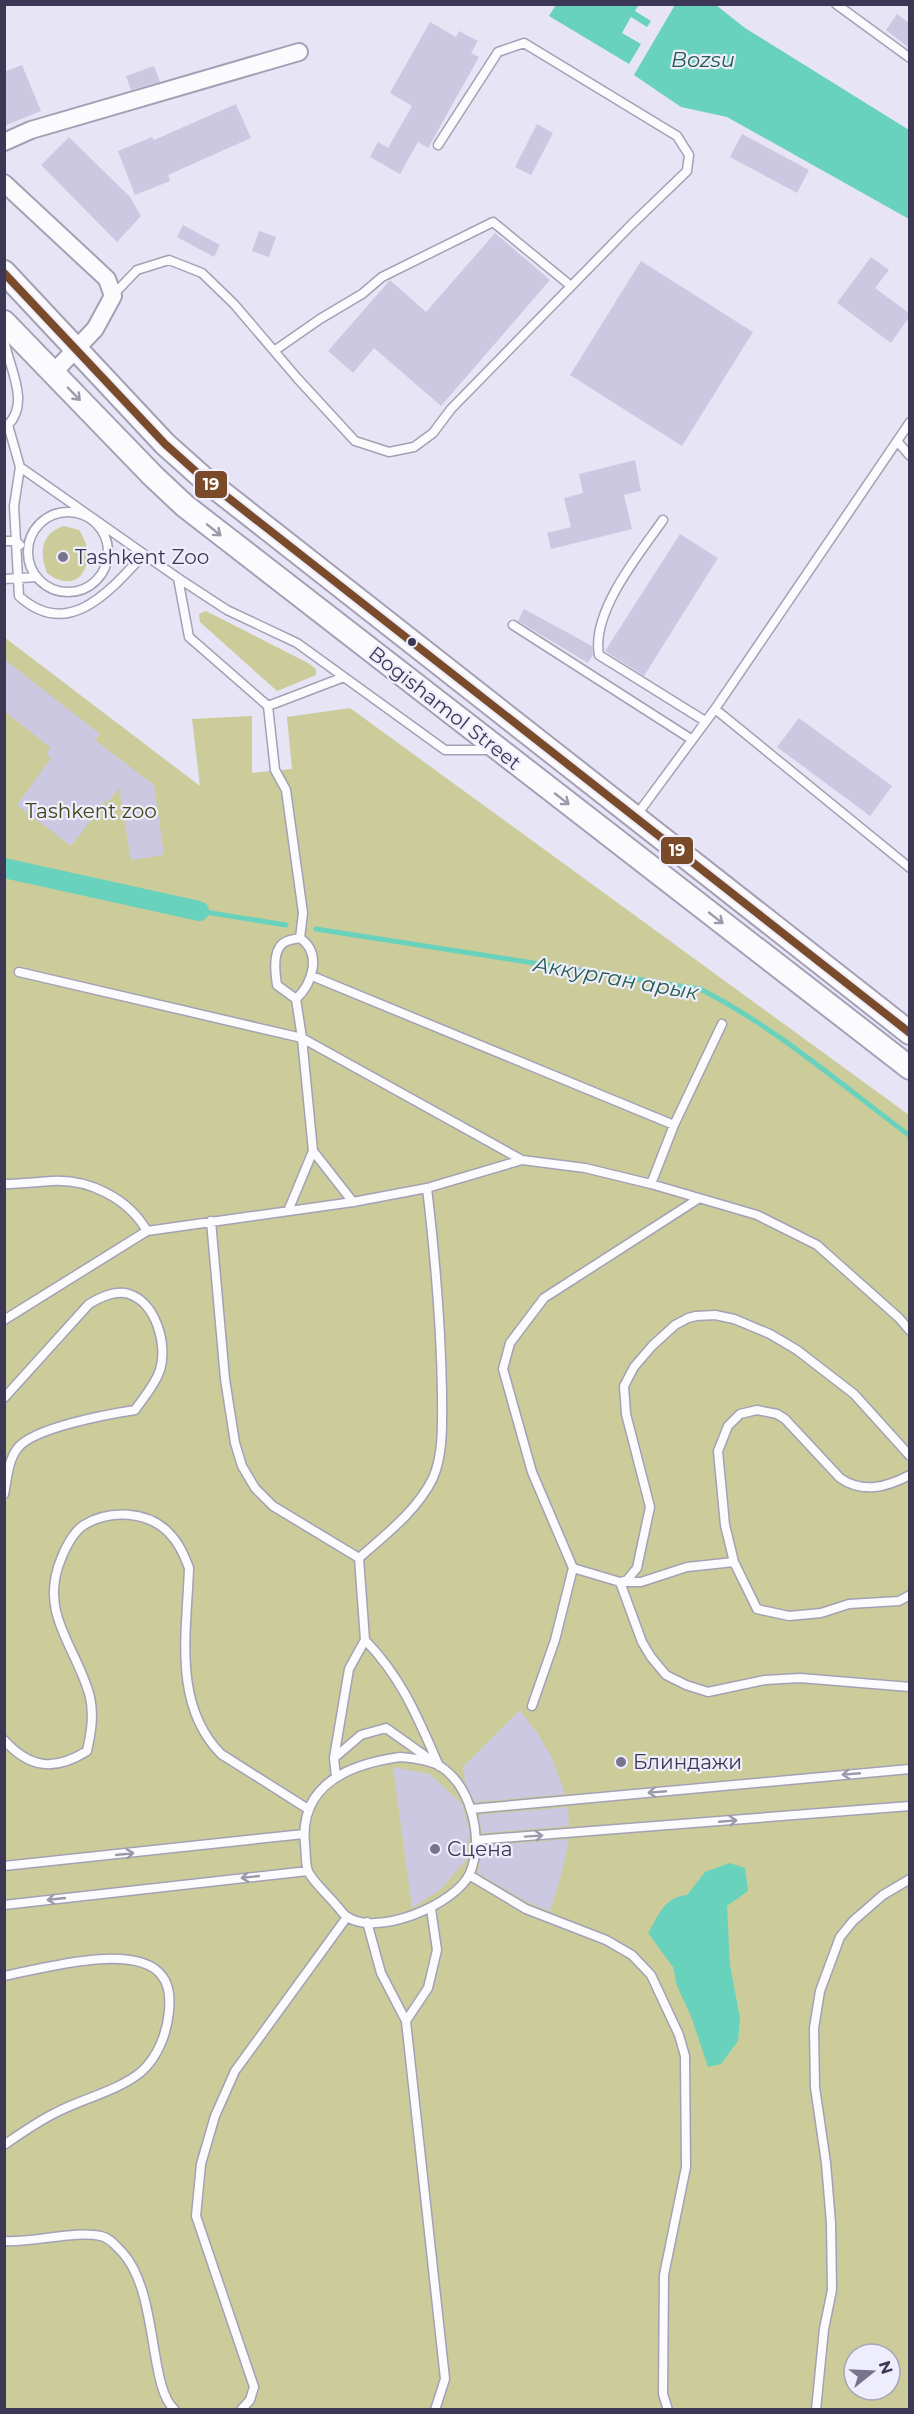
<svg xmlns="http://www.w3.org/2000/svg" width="914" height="2414" font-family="Montserrat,sans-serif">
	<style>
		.green { fill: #cbcc99; fill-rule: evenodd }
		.water { fill: #69d2bc }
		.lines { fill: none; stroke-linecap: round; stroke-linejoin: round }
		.stream { stroke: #69d2bc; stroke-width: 5 }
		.canal { stroke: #69d2bc; stroke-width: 20 }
		.building { fill: #cdc8e2 }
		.service-casing { stroke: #a4a0b5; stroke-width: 11 }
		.minor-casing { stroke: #a4a0b5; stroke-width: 20 }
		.secondary-casing { stroke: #a4a0b5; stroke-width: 26 }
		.service { stroke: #fbfbfe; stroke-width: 8 }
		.minor { stroke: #fbfbfe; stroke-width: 16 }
		.secondary { stroke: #fbfbfe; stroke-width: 22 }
		.bus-1-casing { stroke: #eeedfc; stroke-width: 12 }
		.bus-1 { stroke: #7a4b2a; stroke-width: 8 }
		.oneway { stroke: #9c99aa }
		.poi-dot { fill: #78748d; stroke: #eeedfc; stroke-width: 2 }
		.bus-dot { fill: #3c3755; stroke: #eeedfc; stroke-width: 2 }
		.labels { text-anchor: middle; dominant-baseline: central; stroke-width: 4.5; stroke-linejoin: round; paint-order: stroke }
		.poi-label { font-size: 20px; fill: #3c3755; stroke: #eeedfc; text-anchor: start }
		.street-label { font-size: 20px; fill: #3c3755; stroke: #eeedfc }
		.park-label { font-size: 20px; fill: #434517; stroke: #eeedfc }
		.water-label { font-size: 21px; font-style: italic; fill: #245d4c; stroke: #eeedfc }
		.line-badge { stroke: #eeedfc; stroke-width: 2 }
		.badge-label { font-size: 16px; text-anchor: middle; font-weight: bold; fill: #fff }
	</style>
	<rect width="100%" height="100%" fill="#e6e4f5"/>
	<path class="green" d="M64,526L79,530C99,558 81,599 47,573C39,552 41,533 64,526Z
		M206,611L308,663L316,669V675L277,691L200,622L199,614Z
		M4,637L200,786L192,719L252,716V773L292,769L287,717L350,708L909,1115V2409H5ZM854,2354H890V2390H854Z"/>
	<path class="water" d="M639,4L635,11L651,21L647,27L631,17L622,33L641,44L629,64L549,16L556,5Z
		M675,5H716L745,28L909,130V219L727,117L681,107L634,75Z
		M730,1863L745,1868L748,1891L727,1906L730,1965L740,2018L738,2041L721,2064L708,2067L691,2016L677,1986L673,1967L648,1933C659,1915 664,1897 687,1895L705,1872Z"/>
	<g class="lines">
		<path class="stream" d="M199,911L286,925
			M316,929L700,989C774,1026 843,1086 910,1136"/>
		<path class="canal" d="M4,868L199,911"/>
	</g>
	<path class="building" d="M897,14L909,23V48L886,30Z
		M430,22L456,37L459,31L478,41L471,53L479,57L428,148L418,142L400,174L370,157L378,142L388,148L412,106L390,93Z
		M22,65L41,111L4,126V72Z
		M154,66L160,82L131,90L126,76Z
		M236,104L251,138L168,175L170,181L135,195L118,151L152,137L154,140Z
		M537,124L553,133L531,175L515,167Z
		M742,134L809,170L797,193L730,157Z
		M69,137L130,197L141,216L117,242L41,165Z
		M183,225L220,245L214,257L177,237Z
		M259,231L276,237L269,257L252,251Z
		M495,233L550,280L441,406L374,348L353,373L328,351L390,280L426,312Z
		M871,257L889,270L875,288L909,313V317L891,343L837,303Z
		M641,261L753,332L682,446L570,375Z
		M635,460L641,491L624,495L632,529L551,549L547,533L571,527L564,498L583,493L579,474Z
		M680,534L718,558L644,676L605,651Z
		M524,609L592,646L593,655L588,663L518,621Z
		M4,659L100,734L95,740L154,785L164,855L131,860L119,788L108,802L106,800L71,846L17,805L51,758L46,754L51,748L4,711Z
		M799,718L892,786L870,816L777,747Z
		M520,1710L538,1734L551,1756L565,1794L475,1802L465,1783L463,1767Z
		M393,1767L430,1774L462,1804L469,1830L467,1859L440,1890L412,1908Z
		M568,1807L569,1826L482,1833L479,1815Z
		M569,1839L561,1875L550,1911L529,1903L478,1873L482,1846Z"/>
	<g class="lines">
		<g class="service-casing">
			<path id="service" d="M836,4L910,58
				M113,295L137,270L169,260L202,273L234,304L298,379L355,441L389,452L414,447L433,433L451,409L631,225L687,171L689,155L677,136L524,43L498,52L438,145
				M4,339C8,366 31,402 8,425L20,467L178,578L227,610L297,643L445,750H492
				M274,351L320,319L362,294L382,277L493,222L571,286
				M897,441L910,456
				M20,467L14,506L19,596C68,641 110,591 144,554
				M28 552a40 40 0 1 1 80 0a40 40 0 1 1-80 0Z
				M663,520C639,554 591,612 599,655L705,721
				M4,541H16L20,545
				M178,578L189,637L268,706L275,770L286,790L303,913L300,938C295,939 288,940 285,942C272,949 275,973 277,985L296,999L302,1038L313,1151L288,1211
				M4,579L37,577
				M513,625L691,739
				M268,706L344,677
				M715,709L910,868
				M636,816L715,709L910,422
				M19,972L302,1038L522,1160
				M312,976L674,1125
				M296,999C313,983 322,953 300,938
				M313,1151L353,1202
				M4,1184C20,1184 36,1182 52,1181C89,1179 128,1198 147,1231
				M651,1184L674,1125L722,1024
				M211,1221L225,1379L235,1443L242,1466L255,1488L273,1506L359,1558
				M4,1320L147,1231L353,1202L427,1188L522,1160L585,1168L651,1184L757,1215L817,1245L899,1318L910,1331
				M4,1398L89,1304C101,1297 115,1290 129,1294C156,1303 168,1345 160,1370C155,1385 144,1397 135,1410C109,1414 31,1428 17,1449C8,1461 7,1480 4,1494
				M910,1456L854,1394L797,1350L770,1334L734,1319L715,1315L696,1316L688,1318L675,1325L652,1346L634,1367L624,1386L626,1414L650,1507L637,1568L627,1580L620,1582L642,1642L651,1657L666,1675L686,1685L708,1692L765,1680L800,1678L910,1687
				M910,1475C887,1487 863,1494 840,1478L785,1419L777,1414L757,1410L740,1414L728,1426L718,1451L725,1525L734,1562L757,1609L789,1616L821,1613L849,1604L899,1601L910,1595
				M359,1558C385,1535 417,1511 433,1478C444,1453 442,1420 442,1393C441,1324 435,1256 427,1188
				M573,1568L620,1582H641L687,1567L734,1562
				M365,1640C402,1678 418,1718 439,1766
				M532,1706L555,1640L573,1568L532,1472L503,1369L510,1343L544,1298L698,1199
				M4,1740C30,1769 55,1771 87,1751C91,1733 94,1716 90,1697C77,1647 38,1614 61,1559C65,1548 74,1531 84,1525C110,1509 148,1511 169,1533C179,1543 184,1555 189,1568C187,1631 172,1704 221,1754L308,1809
				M400,1757C412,1758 429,1760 440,1766C472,1787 484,1839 470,1873C456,1905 375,1938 346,1916C343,1914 340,1909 337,1906C330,1897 312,1881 308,1871C305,1863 306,1851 305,1844C299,1784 350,1764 400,1757Z
				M334,1758L361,1735L386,1728L431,1760
				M336,1777L334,1758L349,1669L365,1640L359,1558
				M471,1809L910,1769
				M476,1840L910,1806
				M4,1866L304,1834
				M469,1875L526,1909L606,1940L632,1955L651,1975L679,2035L685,2056L686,2167L664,2275L663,2394L668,2410
				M4,1905L308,1871
				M367,1922L381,1973L406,2021L445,2379L435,2410
				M4,1976C40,1969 137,1941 162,1976C170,1986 170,1999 169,2011C167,2033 158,2057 141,2072C118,2091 81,2099 55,2113C37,2122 20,2134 4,2145
				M406,2021L428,1988L437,1950L431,1909
				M4,2241C32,2243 76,2230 101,2236C110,2238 116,2246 122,2252C159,2292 148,2388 175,2410
				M241,2410L250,2400L254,2387L196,2216L201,2164L215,2116L235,2071L347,1917
				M816,2410L824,2329L832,2290L831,2223L826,2163L815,2087L814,2028L820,1991L840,1937L853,1921L883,1895L910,1879"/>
		</g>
		<g class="minor-casing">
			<path id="minor" d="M4,142L31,130L299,52
				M4,183L107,279L113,296L95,329L53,373"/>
		</g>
		<g class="secondary-casing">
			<path id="secondary" d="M4,272L165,444L203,478L910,1033
				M4,322L153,476L185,506L910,1068"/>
		</g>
		<use href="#service" class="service"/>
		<use href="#minor" class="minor"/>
		<use href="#secondary" class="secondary"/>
		<g class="bus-1-casing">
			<path id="bus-1" d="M4,273L165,444L203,478L910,1033"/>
		</g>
		<use href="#bus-1" class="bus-1"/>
	</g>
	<defs><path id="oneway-shaft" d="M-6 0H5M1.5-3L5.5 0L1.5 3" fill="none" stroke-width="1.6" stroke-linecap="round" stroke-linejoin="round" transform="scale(1.5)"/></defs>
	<g class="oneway">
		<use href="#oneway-shaft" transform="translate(74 394) rotate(46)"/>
		<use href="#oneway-shaft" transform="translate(214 530) rotate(39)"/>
		<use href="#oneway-shaft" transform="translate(562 799) rotate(38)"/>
		<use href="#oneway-shaft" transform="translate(716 918) rotate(38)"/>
		<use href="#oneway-shaft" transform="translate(851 1774) rotate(175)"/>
		<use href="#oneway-shaft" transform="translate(657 1792) rotate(175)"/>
		<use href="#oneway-shaft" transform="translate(728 1821) rotate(-5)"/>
		<use href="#oneway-shaft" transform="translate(534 1836) rotate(-4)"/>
		<use href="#oneway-shaft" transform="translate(125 1854) rotate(-6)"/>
		<use href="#oneway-shaft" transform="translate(250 1877) rotate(174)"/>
		<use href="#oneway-shaft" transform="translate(56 1899) rotate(174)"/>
	</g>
	<g class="poi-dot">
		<circle cx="63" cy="557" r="6"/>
		<circle cx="621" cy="1762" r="6"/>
		<circle cx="435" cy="1849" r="6"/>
	</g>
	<circle class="bus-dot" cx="412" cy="642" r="5"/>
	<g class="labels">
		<g class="poi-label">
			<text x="75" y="557">Tashkent Zoo</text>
			<text x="633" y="1762">Блиндажи</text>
			<text x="447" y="1849">Сцена</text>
		</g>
		<g class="street-label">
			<text transform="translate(445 708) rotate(38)">Bogishamol Street</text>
		</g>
		<g class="park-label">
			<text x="91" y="811">Tashkent zoo</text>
		</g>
		<g class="water-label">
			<text x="703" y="59">Bozsu</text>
			<text transform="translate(616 978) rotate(10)">Аккурган арык</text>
		</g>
	</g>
	<g class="line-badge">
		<rect x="194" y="470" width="34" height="29" rx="6" fill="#7a4b2a"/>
		<rect x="660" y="836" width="34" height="29" rx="6" fill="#7a4b2a"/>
	</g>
	<g class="badge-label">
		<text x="211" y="490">19</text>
		<text x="677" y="856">19</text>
	</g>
	<rect width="914" height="2414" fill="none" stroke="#3c3755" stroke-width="12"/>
	<g transform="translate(872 2372) rotate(72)"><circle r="28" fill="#eeedfc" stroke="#a7a4b9" stroke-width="1.5"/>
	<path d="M0-4.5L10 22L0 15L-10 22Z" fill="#78748d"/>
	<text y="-9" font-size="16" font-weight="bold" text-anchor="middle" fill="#3c3755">N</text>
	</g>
</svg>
